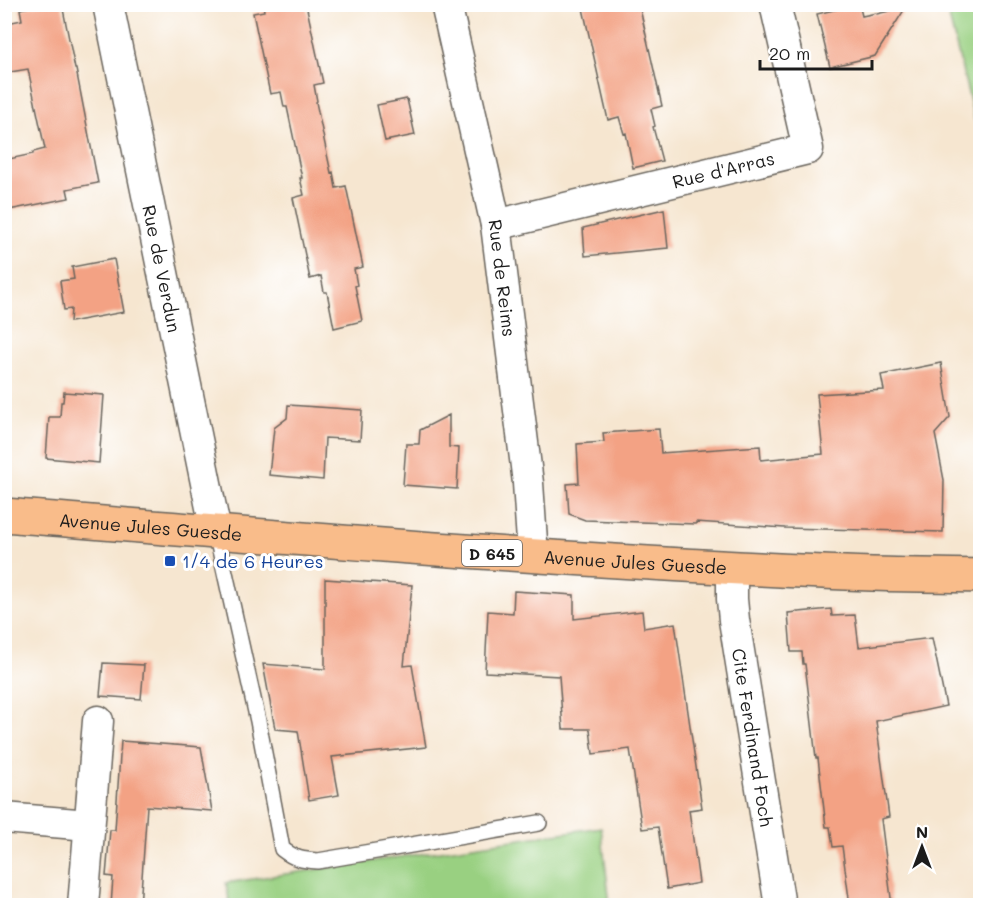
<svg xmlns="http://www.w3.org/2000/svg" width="985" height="910" font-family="Mali,sans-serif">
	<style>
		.green { fill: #99d081; stroke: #5a764e; stroke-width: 1.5 }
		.building { fill: #f3a284 }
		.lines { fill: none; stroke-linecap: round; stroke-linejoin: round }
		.service-casing { stroke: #68635b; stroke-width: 18 }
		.minor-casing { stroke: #68635b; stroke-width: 33 }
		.primary-casing { stroke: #68635b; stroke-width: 36 }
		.service { stroke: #fff; stroke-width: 15 }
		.minor { stroke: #fff; stroke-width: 30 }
		.primary { stroke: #f9bc8a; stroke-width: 33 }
		.transit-dot { fill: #1a4fb4; stroke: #fff; stroke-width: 2 }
		.labels { text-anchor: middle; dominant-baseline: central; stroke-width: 6; stroke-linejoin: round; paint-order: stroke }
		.shield { fill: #fff; stroke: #606060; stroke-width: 1.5 }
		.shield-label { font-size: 16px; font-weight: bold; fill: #1c1c1c }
		.street-label { font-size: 18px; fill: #1c1c1c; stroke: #fff }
		.transit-label { font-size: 18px; fill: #164399; stroke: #fff; text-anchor: start }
	</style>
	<rect width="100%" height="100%" fill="#fff"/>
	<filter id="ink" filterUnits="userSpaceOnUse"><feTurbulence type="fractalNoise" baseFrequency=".0167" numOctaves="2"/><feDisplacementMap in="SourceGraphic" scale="12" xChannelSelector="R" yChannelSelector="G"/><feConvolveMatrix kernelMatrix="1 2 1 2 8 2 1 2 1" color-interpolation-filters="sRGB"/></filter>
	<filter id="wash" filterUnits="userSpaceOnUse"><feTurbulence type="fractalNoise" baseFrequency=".008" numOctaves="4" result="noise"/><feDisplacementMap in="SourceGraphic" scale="24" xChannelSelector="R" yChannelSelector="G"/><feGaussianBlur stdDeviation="1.35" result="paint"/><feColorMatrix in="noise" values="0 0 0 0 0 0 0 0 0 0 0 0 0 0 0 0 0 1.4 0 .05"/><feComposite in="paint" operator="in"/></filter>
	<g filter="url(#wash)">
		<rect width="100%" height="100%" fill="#f6e6d0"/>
		<path class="green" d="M946,5H980V124L976,125Z
			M601,827L610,905H230L226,883Z"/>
		<g id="blocks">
			<path class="building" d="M44,4H62L75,69H76L98,183L67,189L69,198L4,211V160L33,154V152L45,149L28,69L4,73V25H7V23L22,20L20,9Z
				M263,4H306L323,83L314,85L317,101L316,102L331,173L333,172L336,188L346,186L363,267L354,269L357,285L355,286L362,321L334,328L327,292H324L321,276L310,279L293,198L304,195L300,178H302L287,107H284L281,92L270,94L253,13L264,11Z
				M582,4H639L662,106L651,109L655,126L653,127L662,161L633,168L626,133L624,134L619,117L608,120Z
				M859,4L862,16L876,13L877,14L906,7L875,56L830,67L817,14Z
				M407,99L415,135L385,141L377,105Z
				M664,209L668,248L585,256L583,228Z
				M114,259L124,312L70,322L71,309L64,310L60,281L74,279L72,267Z
				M941,363L950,417L935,434L944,480L943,532L785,528L696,522V524L585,520L569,514L567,484L579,483L577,444L604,442L603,433L659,429L661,453L760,446L761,460L823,454L817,394L884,390L881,375Z
				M64,392L104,395L99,463L46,458L49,417H60L61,402H63Z
				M288,405L362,410L360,440L325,438L323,480L269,475L274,428L287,418Z
				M449,415V447L459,448L457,489L403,485L406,444H419L420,430Z
				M325,579L412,585L404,666L412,665L426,747L332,757L339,795L309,800L298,731L275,729L263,664L325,669Z
				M514,591L574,595V619L642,611L644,628L675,623L702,808L689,810L699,883L667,889L658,827L642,829L630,749L593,754L590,729H563L559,676L485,672L488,611L513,613Z
				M831,609L832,616L855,615L859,647L932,638L946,706L876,721L889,817L881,819L892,906H850L842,846L833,847L830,827H826L818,758H816L805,664H803L802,652H791L788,613Z
				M103,663L144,665L141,699L100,696Z
				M121,741L201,747L212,811L147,806L140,906H111L113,877L106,876L110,830H115Z"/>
		</g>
	</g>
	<g filter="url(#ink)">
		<use href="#blocks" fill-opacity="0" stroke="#68635b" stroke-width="1.5"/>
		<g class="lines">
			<g class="service-casing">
				<path id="service" d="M216,532L258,721L282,849C295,859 302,860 318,861L539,823"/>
			</g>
			<g class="minor-casing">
				<g id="minor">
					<path id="s1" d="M108,4L216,532"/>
					<path id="s2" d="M446,4L496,225L528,483L533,556"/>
					<path id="s3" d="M496,225L808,149L775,4"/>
					<path id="s4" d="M732,568V599L734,620L780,906"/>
					<path d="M4,818L89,825"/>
					<path d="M83,906L98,721"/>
				</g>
			</g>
			<g class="primary-casing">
				<g id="primary">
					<path id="s5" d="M4,515C277,537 550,560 823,572C876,575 928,575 980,576"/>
				</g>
			</g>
			<use href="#service" class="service"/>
			<use href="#minor" class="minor"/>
			<use href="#primary" class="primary"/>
		</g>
	</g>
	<rect class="transit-dot" x="164" y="555" width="12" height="12" rx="3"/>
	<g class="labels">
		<rect class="shield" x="462" y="540" width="60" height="26" rx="4.5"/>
		<g class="shield-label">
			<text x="492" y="553">D 645</text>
		</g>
		<g class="street-label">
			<text stroke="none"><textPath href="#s3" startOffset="234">Rue d'Arras</textPath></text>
			<text stroke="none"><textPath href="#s1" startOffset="270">Rue de Verdun</textPath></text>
			<text stroke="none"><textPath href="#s2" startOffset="280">Rue de Reims</textPath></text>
			<text stroke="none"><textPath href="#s5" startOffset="147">Avenue Jules Guesde</textPath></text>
			<text stroke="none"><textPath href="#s5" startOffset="633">Avenue Jules Guesde</textPath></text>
			<text stroke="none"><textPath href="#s4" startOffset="171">Cite Ferdinand Foch</textPath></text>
		</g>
		<g class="transit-label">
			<text x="182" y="561">1/4 de 6 Heures</text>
		</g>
	</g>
	<rect width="985" height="910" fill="none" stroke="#fff" stroke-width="24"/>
	<g transform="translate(922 847)" stroke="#ffffff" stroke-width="4.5" paint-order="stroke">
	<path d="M0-4.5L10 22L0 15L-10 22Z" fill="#1c1c1c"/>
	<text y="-9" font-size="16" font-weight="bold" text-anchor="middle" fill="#1c1c1c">N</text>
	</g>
	<path d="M760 60v9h112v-9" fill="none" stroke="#1c1c1c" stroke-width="3"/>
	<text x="769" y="60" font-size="18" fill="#1c1c1c" stroke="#ffffff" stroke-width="4.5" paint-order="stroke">20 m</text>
</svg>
